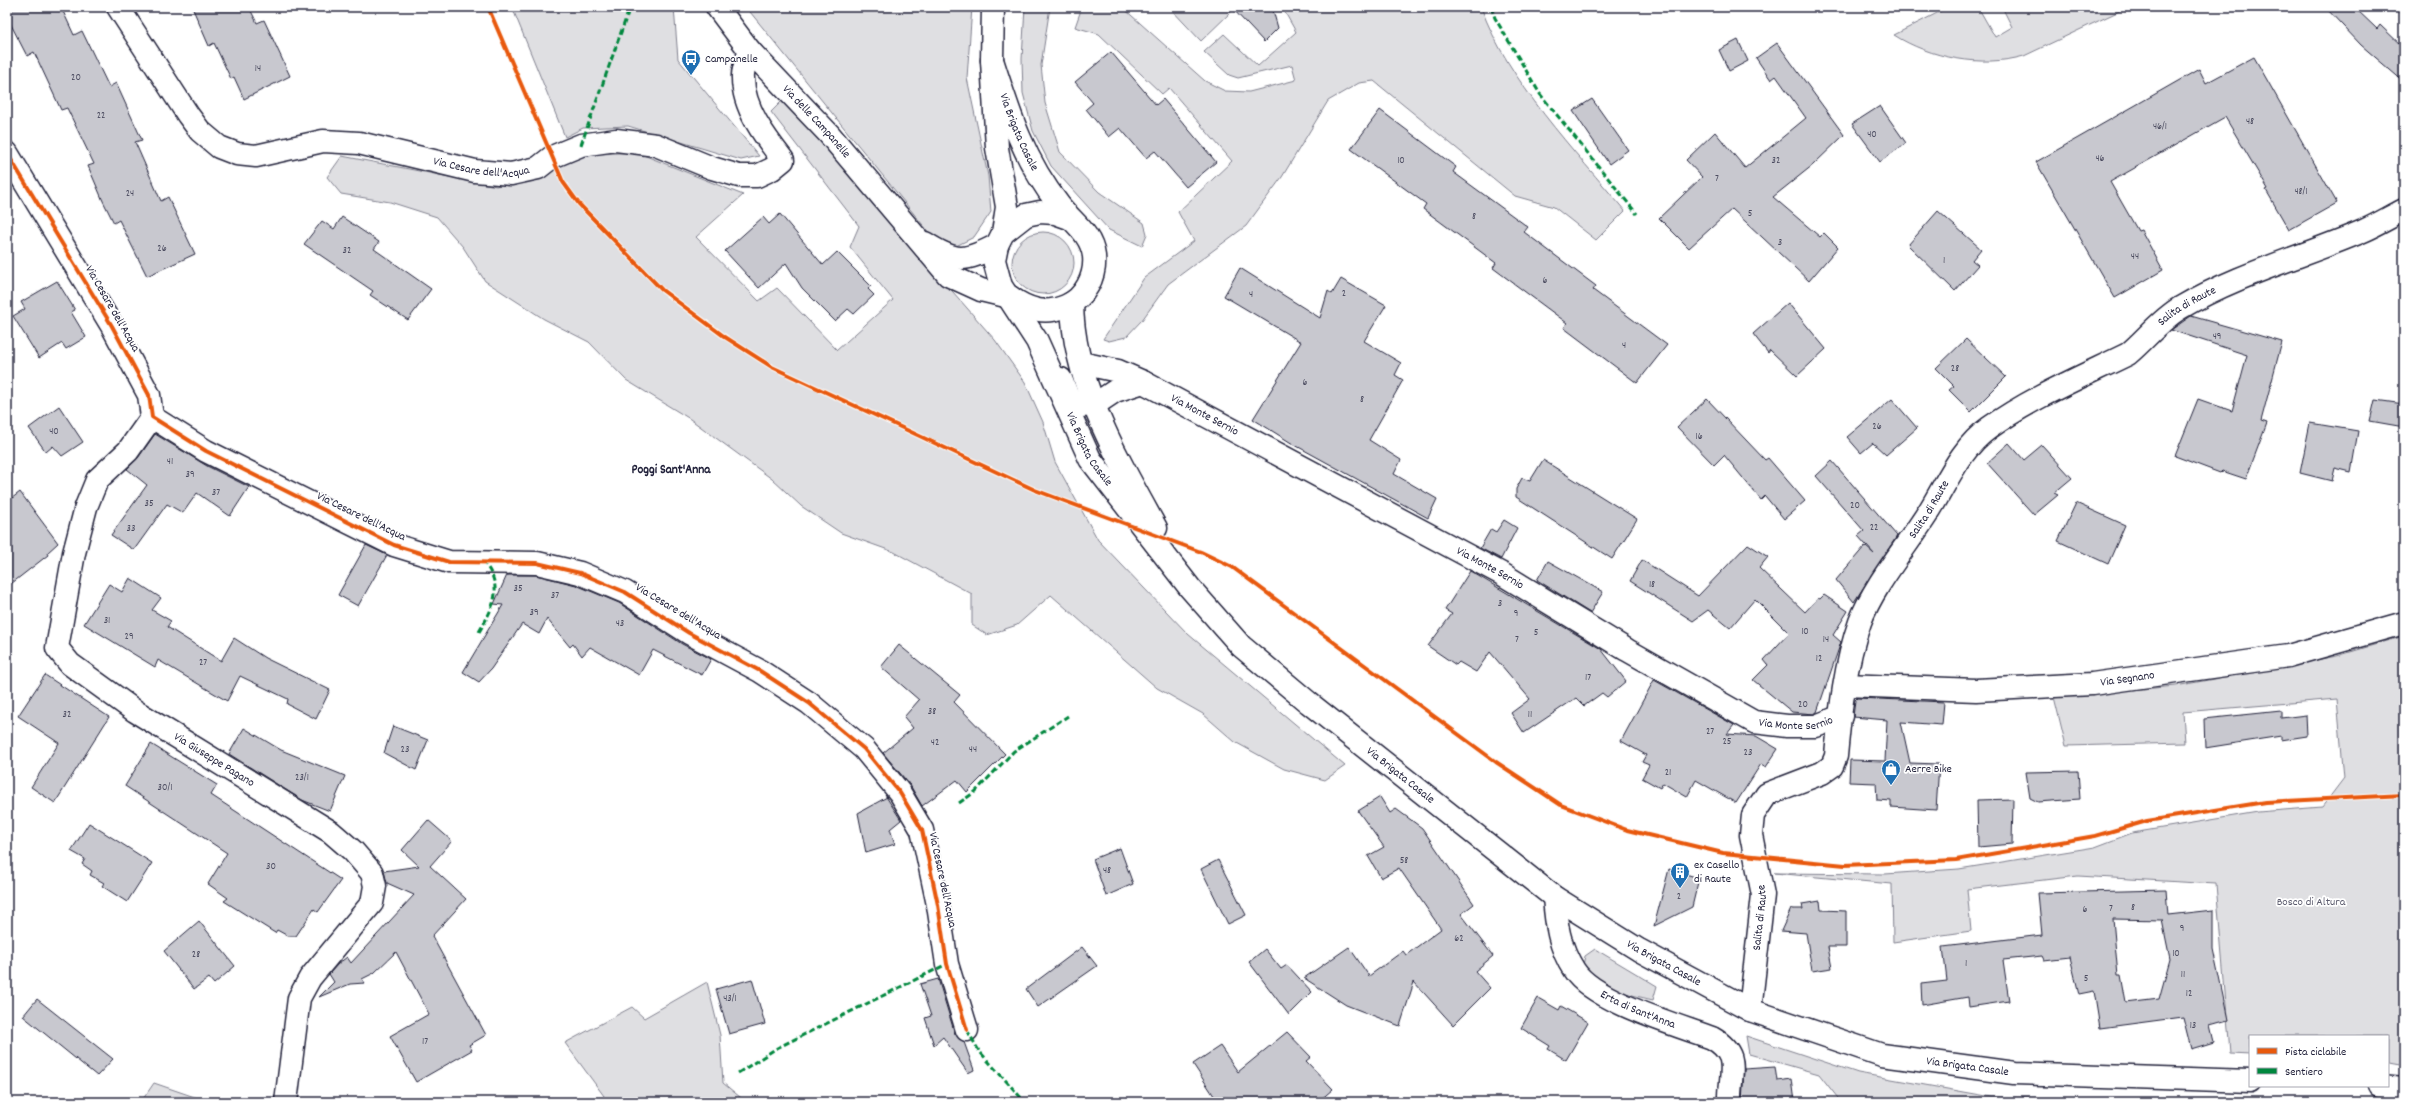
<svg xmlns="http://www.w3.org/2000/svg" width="2411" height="1109" font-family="Dekko,sans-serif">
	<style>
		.green { fill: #dfdfe2; stroke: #80808e }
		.building { fill: #c8c8cf; stroke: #22223b; fill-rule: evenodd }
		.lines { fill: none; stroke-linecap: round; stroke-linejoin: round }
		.minor-casing { stroke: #22223b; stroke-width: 25 }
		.tertiary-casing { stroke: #22223b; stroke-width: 25 }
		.primary-casing { stroke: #22223b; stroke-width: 25 }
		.minor { stroke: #fff; stroke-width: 22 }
		.tertiary { stroke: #fff; stroke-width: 22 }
		.primary { stroke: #fff; stroke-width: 22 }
		.quiet { stroke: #00873e; stroke-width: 3; stroke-dasharray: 6 3; stroke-linecap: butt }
		.cycleway-casing { stroke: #fff; stroke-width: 6 }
		.cycleway { stroke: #e8590c; stroke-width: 4 }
		.labels { text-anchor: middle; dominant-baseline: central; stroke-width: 3.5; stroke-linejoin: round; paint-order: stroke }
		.number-label { font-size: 10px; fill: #4c4c60 }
		.poi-label { font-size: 12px; fill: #22223b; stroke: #fff; text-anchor: start }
		.street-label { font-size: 12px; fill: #22223b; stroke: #fff }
		.park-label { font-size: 12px; fill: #5b5b6d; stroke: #fff }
		.neighbourhood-label { font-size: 13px; font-weight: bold; fill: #22223b; stroke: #fff }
	</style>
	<rect width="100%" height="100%" fill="#fff"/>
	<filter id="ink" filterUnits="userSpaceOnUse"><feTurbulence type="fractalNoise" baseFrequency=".025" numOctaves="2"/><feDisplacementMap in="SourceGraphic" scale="8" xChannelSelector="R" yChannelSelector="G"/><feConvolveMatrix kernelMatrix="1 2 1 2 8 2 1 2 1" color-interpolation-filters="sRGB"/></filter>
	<g filter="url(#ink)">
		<path class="green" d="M512,7H674L678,59L759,156L741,160L628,126L583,128L565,137Z
			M746,7H972L967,78L988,176L991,212L974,237L954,247L931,235Z
			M1025,7H1050L1041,65L1045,103L1060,152L1099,192L1144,223L1147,234L1142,246L1109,230L1051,166L1033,131L1023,93L1022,59Z
			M1082,7H1122L1205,81L1225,91L1249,92L1296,80L1292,65L1238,78L1229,75L1204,52L1224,34L1258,66L1296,32L1282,7H1481C1508,82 1575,151 1625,211L1596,240L1554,207L1515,196L1374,81L1359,83L1328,101L1282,177L1246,226L1168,284L1142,320L1126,337L1109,341L1103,339L1144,278L1194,241L1178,212L1232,161L1169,88L1162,94L1099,34L1075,27Z
			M1169,7H1226L1231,12L1201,41Z
			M1945,7H1978L1995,37L2012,27L2002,7H2128L2024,56C1982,68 1930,58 1894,35L1945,9Z
			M784,99L995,340L1025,382L1043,422L1055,462L1098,540L1188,634L1345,766L1325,780L1284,769L1235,742L1203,714L1157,688L1051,595L1017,625L987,635L972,625V594L894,552L841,533L801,506L772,479L690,419L626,380L589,342L544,319L485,281L463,247L437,217L390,202L341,194L327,177L342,156L496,186L538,176L582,155L636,152L743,195L696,237L759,301L777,288L837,350L893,300L850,247L859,226L771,112Z
			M1012 263a31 31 0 1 1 62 0a31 31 0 1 1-62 0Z
			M2404,636V1066L2388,1063V1036H2250V1054L2230,1053L2216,884L2078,876L1967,889L1971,931L1893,942L1892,884L1774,873L1885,874L1959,869L2095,847L2132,833L2258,812L2322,807L2344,778L2337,699L2183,712L2185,743L2066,746L2054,697L2176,686L2337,656Z
			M1595,949L1657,986L1653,1000C1627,994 1598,988 1583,965L1585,956Z
			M707,982L720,1035L723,1083L746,1102H599L604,1096L565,1043L632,1007L644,1018Z
			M1746,1036L1858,1073L1992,1097L2250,1102H1841L1819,1074L1749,1054Z
			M154,1083L209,1102H141Z"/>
		<path class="building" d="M7,7H61L74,35L82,31L109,87L116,83L142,140L135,142L161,201L168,197L195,254L147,276L119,220L114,223L103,201L88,166L94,164L67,108L61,110L34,52L27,56L7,17Z
			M192,7H249L257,23L264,20L290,76L244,99L234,77L231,79L214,43L209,46Z
			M1231,7H1272L1278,28L1264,42Z
			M2325,7H2354L2377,29L2380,25L2404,48V82L2361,45Z
			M1738,40L1748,61L1729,71L1719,50Z
			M1777,43L1844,135L1813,165L1773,197L1820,237L1824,233L1838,247L1809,281L1732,209L1689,248L1659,218L1702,177L1686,160L1715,132L1745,168L1806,118L1776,76L1771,80L1756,58Z
			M1111,52L1156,105L1163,99L1216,162L1186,187L1155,151L1146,158L1120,128L1109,137L1086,109L1093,103L1075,82Z
			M2254,57L2337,203L2289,230L2266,190L2268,189L2225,117L2110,182L2138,231L2141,230L2163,270L2115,298L2036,162L2199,69L2206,83Z
			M1592,99L1628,150L1609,164L1573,111Z
			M1880,106L1906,143L1880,162L1852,124Z
			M1380,110L1456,167L1453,172L1528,227L1524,232L1596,286L1593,290L1667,345L1637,383L1564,328L1567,323L1493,268L1496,263L1423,209L1426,204L1351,149Z
			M1938,211L1981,249L1972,260L1978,265L1955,291L1908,245Z
			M780,214L823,265L837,252L871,286L868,289L874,295L854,314L848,309L835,321L802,288L786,263L759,288L725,251L763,217L769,224Z
			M342,217L379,242L374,249L431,289L408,320L370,295L373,291L304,244L322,221L334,229Z
			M1240,268L1320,318L1328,291L1332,294L1341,279L1386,305L1364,341L1401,363L1395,375L1403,380L1369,440L1401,460L1394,474L1437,499L1428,518L1293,444L1253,419L1301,342L1224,296Z
			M57,281L75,310L71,312L86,337L66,349L62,343L39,358L13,316L25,309L21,302Z
			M1788,303L1826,349L1797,376L1770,350L1768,353L1753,334Z
			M2191,316L2282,342L2261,421L2267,423L2246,479L2222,471L2220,473L2175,456L2198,399L2232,411L2247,355L2171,330Z
			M1966,339L2006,377L1971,412L1949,390L1954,386L1936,368Z
			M1707,399L1765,460L1768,458L1805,501L1784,519L1765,496L1761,500L1724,455L1714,465L1677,427Z
			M1892,399L1917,428L1886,455L1873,443L1861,453L1847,437Z
			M2375,400L2404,404V427L2370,421Z
			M59,406L83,442L62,456L53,446L46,452L29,428Z
			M2310,423L2358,431L2351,472L2335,468L2332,481L2300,473Z
			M155,434L207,466L249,487L230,516L197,493L183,513L167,504L134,550L111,535L147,485L127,469L138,458Z
			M2009,443L2024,460L2042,445L2072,478L2054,493L2058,495L2034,515L1987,463Z
			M1543,460L1637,519L1612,559L1516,497V489L1522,478L1530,481Z
			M1832,461L1897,536L1854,602L1836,580L1865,546L1874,554L1858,536L1864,531L1816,476Z
			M20,492L58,543L47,553L48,555L7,587V502Z
			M2076,503L2125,525L2108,564L2058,541Z
			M1504,520L1517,528L1501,559L1480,548L1491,529L1496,532Z
			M1748,544L1768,557L1759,568L1805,612L1818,598L1820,599L1824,595L1848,611L1833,635L1841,642L1817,712L1814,714L1792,712L1753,680L1768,665L1764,660L1789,633L1755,599L1730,628L1708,610L1693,621L1630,581L1642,560L1698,596Z
			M366,545L387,555L358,606L338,595Z
			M1548,561L1603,592L1590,613L1537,580Z
			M1470,571L1601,649L1626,681L1607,697L1602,693L1584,706L1576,698L1524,733L1511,713L1530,699L1490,652L1476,672L1459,662L1456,665L1428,646L1452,614L1445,610Z
			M507,575H536L576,585L619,603L682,644L711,659L702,675L653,650L639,675L590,647L582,656L573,644L570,647L547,619L539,634L522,624L491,669L479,682L463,672L503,605L494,604Z
			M130,578L161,598L152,610L171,621L167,627L221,661L234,638L265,658L330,690L316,719L287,704L288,699L240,676L227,701L158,660L155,667L84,624L109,584L122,592Z
			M899,645L960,695L954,702L1005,754L967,792L957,780L922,806L910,785L883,753L913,728L904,717L919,700L881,667Z
			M45,675L109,717L55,803L31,787L59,743L18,716Z
			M1654,680L1734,725L1727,734L1756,736L1778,749L1766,767L1761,764L1736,803L1696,780L1687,797L1663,783L1660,788L1642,778L1649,765L1642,762L1646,755L1621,741Z
			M1857,698L1944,702L1942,725L1901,722L1910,763L1939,764L1936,810L1891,807V801L1877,800L1876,783L1849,782L1850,760L1885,761L1887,720L1853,717L1855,700Z
			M2281,711V718L2306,715L2307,736L2281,740V736L2205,748L2204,719Z
			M393,726L428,740L416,770L384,753Z
			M244,728L281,750L345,776L330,811L302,800L229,754Z
			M151,744L217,785L211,795L341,880L318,912L314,909L296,936H288L277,930L275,933L224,901L228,898L208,884L227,853L125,786Z
			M2078,771L2080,799L2038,802L2030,798L2026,772Z
			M885,795L901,820L890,829L895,844L866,853L858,813L887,797Z
			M1380,797L1390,813L1396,809L1422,828L1474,904L1461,914L1493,956L1475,971L1490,988L1453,1025L1414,982L1400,1026L1346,1005L1304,978L1349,947L1369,976L1403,951L1406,955L1441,929L1399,868L1381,878L1368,856L1384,847L1358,811Z
			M2013,799L2012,844L1978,847L1977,800Z
			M428,820L452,841L430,866L466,899L432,936L486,1035L469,1045L472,1050L416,1082L390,1036L429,1014L396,952L374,973L362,979L365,983L350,984L319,997L334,982L329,974L338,964L347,957L351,963L414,895L387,883L384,871L419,866L402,850Z
			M89,823L152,863L127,902L102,886L104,883L90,875L92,871L82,864L85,859L71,851Z
			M1120,848L1133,884L1106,896L1093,859Z
			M1218,860L1246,915L1228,924L1201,869Z
			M1669,869L1699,878L1692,907L1654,926Z
			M2166,890L2168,915L2213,910V949L2228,1020L2210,1025L2214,1042L2191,1049L2183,1017L2100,1028L2094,991L2079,994L2070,957L2044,960L2042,956L2003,960L2009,1001L1969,1007L1968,997L1922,1005L1921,984L1947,981L1943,947L2042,935L2038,893ZM2113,919L2162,920L2170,959L2159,999L2126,1003L2121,975H2118Z
			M1820,901L1821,910L1846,911V947H1828L1832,968L1812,971L1806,933L1781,931L1791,909H1803L1802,904Z
			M199,921L235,966L214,984L209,978L194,989L164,951Z
			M1082,947L1097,966L1038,1007L1026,989Z
			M1265,949L1281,969L1287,965L1312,992L1289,1015L1249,962Z
			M752,979L765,1024L729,1034L716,989Z
			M938,979L955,1034L964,1042L974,1070L968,1073L943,1037L934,1045L925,1018L931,1016L920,984Z
			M1538,998L1559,1010L1561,1006L1588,1022L1566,1060L1548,1049L1550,1046L1521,1028Z
			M37,999L113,1059L97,1076L23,1016Z
			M1287,1032L1311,1057L1306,1061L1333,1089L1318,1102H1218L1193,1064L1220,1046L1238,1072Z
			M1775,1067L1777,1081L1792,1079L1795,1102H1742L1744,1069Z"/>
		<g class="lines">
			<g class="minor-casing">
				<g id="minor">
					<path id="s1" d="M118,7L188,115L200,131L219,147L237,154L256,156L323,141L359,143L475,171L511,174L538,168L552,157L581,145L616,140L656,145L712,168L739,176H757L772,169L783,160C765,137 743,108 743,78C742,70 747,59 750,51"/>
					<path d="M7,153L112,326L149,395L152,417L206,451L394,545L449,562L537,563L580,573L625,592L689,633L760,671L809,703L864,749L900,793L922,830L938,905L947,964L967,1030"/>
					<path id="s2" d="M1081,363L1118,371L1143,382L1502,574L1627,650L1754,722L1787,726H1816L1841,716"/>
					<path d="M1061,379L1068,397L1081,406L1094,405L1115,391L1143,382"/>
					<path id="s3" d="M152,417L128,451L97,480L86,507L74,553L57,648L70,664L135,711L331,832L353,851L372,873L375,886L372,903L310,978L299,998L286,1102"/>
					<path id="s4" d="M1845,685L1976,690L2092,684L2288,656L2404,623"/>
					<path id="s5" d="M1750,1010L1763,895L1751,835L1753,815L1767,794L1822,773L1832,766L1836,756C1840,712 1845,664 1860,622C1874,584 1909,544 1931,508C1948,480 1961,448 1989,428C2031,398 2081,377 2128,354C2146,339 2160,320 2180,308C2238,274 2302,257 2363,231C2377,225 2390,217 2404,210"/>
				</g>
			</g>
			<g class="tertiary-casing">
				<g id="tertiary">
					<path id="s6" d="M717,7L750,51L829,134L948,275L981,290L1010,297"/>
					<path d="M925,243C956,263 965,262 997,245"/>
					<path id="s7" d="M1554,897C1556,923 1559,947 1574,970C1593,1001 1677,1025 1712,1038C1742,1055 1729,1073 1730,1102"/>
				</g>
			</g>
			<g class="primary-casing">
				<g id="primary">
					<path d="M993,7L992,60L997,148L1007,207L1003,233"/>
					<path id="s8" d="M992,60C1009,113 1024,161 1059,205C1072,222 1091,233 1094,256C1096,276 1085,298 1066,306C1045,315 1028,310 1010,297"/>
					<path id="s9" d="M1069,218L1055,213L1040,212L1026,215L1003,233L997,245L994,260L1001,286L1037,341L1090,459L1190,588L1241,646L1309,703L1554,897L1639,950L1750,1010L1882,1055L2014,1073L2250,1081"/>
					<path d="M1072,303C1073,384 1118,459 1156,528"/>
					<path d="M2381,1086L2404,1088"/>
				</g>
			</g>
			<use href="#minor" class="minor"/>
			<use href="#tertiary" class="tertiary"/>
			<use href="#primary" class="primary"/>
			<path class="quiet" d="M1491,7L1495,18L1540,94L1637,214
				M581,145L630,7
				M479,632C493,608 504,588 485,564
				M959,803L975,792L1014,751L1068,716
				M967,1030L979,1051L1025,1102
				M738,1073L777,1048L947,964"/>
			<g class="cycleway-casing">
				<path id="cycleway" d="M488,7L563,182L579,204L662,290L725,337L772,367L1035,490L1201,552L1232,567L1496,762L1561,805L1627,830L1723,853L1845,865L1956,860L2095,836L2147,821L2265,802L2404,795
					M7,153L112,326L149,395L152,417L206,451L394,545L449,562L537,563L580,573L625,592L689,633L760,671L809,703L864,749L900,793L922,830L938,905L947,964L967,1030"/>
			</g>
			<use href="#cycleway" class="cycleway"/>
		</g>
	</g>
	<defs>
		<g id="bus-pin" transform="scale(1)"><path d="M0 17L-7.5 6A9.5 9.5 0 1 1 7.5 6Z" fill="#1f6fb2" stroke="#fff"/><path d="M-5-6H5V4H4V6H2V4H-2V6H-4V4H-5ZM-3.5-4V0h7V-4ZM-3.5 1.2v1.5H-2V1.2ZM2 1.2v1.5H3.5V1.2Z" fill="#fff"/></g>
		<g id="shop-pin" transform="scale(1)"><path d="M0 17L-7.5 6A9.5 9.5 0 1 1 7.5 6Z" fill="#1f6fb2" stroke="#fff"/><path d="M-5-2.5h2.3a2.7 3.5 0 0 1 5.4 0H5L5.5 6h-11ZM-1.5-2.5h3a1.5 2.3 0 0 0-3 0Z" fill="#fff"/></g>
		<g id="building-pin" transform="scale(1)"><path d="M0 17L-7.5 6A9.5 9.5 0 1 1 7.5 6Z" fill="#1f6fb2" stroke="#fff"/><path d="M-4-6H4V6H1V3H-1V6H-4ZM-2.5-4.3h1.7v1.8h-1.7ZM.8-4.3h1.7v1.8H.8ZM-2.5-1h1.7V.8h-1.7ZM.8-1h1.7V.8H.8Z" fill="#fff"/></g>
	</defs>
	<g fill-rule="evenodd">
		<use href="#bus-pin" x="691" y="59"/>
		<use href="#shop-pin" x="1891" y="769"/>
		<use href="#building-pin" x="1680" y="872"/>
	</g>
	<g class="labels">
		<g class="number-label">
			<text x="258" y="69">14</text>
			<text x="76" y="78">20</text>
			<text x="101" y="116">22</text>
			<text x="2250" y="122">48</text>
			<text x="2160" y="127">46/1</text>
			<text x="1872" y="135">40</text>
			<text x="2100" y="159">46</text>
			<text x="1401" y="161">10</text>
			<text x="1776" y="161">32</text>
			<text x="1717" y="179">7</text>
			<text x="2301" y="192">48/1</text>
			<text x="130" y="194">24</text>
			<text x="1750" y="214">5</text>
			<text x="1474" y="217">8</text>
			<text x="1780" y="243">3</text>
			<text x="162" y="249">26</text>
			<text x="347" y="251">32</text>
			<text x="2135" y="257">44</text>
			<text x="1944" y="261">1</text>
			<text x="1545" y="281">6</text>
			<text x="1344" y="294">2</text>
			<text x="1251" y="295">4</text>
			<text x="2217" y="337">49</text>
			<text x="1624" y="346">4</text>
			<text x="1955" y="369">28</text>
			<text x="1305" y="383">6</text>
			<text x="1362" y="400">8</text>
			<text x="1877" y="427">26</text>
			<text x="54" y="432">40</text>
			<text x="1699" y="437">16</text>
			<text x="170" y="462">41</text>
			<text x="190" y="475">39</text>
			<text x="216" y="493">37</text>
			<text x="149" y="504">35</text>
			<text x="1855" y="506">20</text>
			<text x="1874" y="528">22</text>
			<text x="131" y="529">33</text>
			<text x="1652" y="585">18</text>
			<text x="518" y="589">35</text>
			<text x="555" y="596">37</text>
			<text x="1500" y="604">3</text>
			<text x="534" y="613">39</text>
			<text x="1516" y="614">9</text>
			<text x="107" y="621">31</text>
			<text x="620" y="624">43</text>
			<text x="1805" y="632">10</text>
			<text x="1536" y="633">5</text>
			<text x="129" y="637">29</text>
			<text x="1517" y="640">7</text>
			<text x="1826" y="640">14</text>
			<text x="1819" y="659">12</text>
			<text x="203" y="663">27</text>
			<text x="1588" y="678">17</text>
			<text x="1803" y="705">20</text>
			<text x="932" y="712">38</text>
			<text x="67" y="715">32</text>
			<text x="1530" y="715">11</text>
			<text x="1710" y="732">27</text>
			<text x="1727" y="742">25</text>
			<text x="935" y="743">42</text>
			<text x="405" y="750">23</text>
			<text x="973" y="750">44</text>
			<text x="1748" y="753">23</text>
			<text x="1668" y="773">21</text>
			<text x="302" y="778">23/1</text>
			<text x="165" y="788">30/1</text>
			<text x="1404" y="861">58</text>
			<text x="271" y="867">30</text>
			<text x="1107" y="871">48</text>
			<text x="1679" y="897">2</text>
			<text x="2133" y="908">8</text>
			<text x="2111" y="909">7</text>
			<text x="2085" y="910">6</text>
			<text x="2182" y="929">9</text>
			<text x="1459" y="939">62</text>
			<text x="2176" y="954">10</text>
			<text x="196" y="955">28</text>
			<text x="1966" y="964">1</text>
			<text x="2183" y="975">11</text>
			<text x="2086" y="979">5</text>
			<text x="2189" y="994">12</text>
			<text x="730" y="999">43/1</text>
			<text x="2193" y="1026">13</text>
			<text x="425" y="1042">17</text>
		</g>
		<g class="poi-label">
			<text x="705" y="59">Campanelle</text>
			<text x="1905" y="769">Aerre Bike</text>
			<text x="1694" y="865">ex Casello<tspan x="1694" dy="14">di Raute</tspan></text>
		</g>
		<g class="street-label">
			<text stroke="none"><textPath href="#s6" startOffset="152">Via delle Campanelle</textPath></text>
			<text stroke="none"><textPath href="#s8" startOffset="77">Via Brigata Casale</textPath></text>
			<text stroke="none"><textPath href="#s1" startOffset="442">Via Cesare dell'Acqua</textPath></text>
			<text stroke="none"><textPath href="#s5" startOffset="909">Salita di Raute</textPath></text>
			<text transform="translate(112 309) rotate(60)">Via Cesare dell'Acqua</text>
			<text stroke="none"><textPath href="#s2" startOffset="135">Via Monte Sernio</textPath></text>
			<text stroke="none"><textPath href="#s9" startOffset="315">Via Brigata Casale</textPath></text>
			<text stroke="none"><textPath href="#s5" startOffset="573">Salita di Raute</textPath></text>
			<text transform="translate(361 517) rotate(26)">Via Cesare dell'Acqua</text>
			<text stroke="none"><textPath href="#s2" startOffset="459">Via Monte Sernio</textPath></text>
			<text transform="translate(678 612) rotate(31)">Via Cesare dell'Acqua</text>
			<text stroke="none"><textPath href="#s4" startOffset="283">Via Segnano</textPath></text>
			<text stroke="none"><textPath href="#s2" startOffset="807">Via Monte Sernio</textPath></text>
			<text stroke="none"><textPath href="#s3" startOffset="451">Via Giuseppe Pagano</textPath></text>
			<text stroke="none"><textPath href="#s9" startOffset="770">Via Brigata Casale</textPath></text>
			<text transform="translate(942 880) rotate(78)">Via Cesare dell'Acqua</text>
			<text stroke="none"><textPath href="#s5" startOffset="93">Salita di Raute</textPath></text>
			<text stroke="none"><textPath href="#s9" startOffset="1094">Via Brigata Casale</textPath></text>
			<text stroke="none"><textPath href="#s7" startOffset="153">Erta di Sant'Anna</textPath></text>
			<text stroke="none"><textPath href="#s9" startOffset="1418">Via Brigata Casale</textPath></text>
		</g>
		<g class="park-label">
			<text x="2311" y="902">Bosco di Altura</text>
		</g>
		<g class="neighbourhood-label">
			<text x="671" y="470">Poggi Sant'Anna</text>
		</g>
	</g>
	<rect width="2411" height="1109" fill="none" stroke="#fff" stroke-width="24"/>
	<rect x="12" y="12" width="2387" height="1085" fill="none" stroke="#22223b" stroke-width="1.5" filter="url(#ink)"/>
	<rect x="2249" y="1035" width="140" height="52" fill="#ffffff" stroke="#a7a7b1"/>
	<rect x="2257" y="1048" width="20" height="6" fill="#e8590c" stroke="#a7a7b1"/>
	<text x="2285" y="1055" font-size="12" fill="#22223b">Pista ciclabile</text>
	<rect x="2257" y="1068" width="20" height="6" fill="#00873e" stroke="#a7a7b1"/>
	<text x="2285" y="1075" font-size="12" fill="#22223b">Sentiero</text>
</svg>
